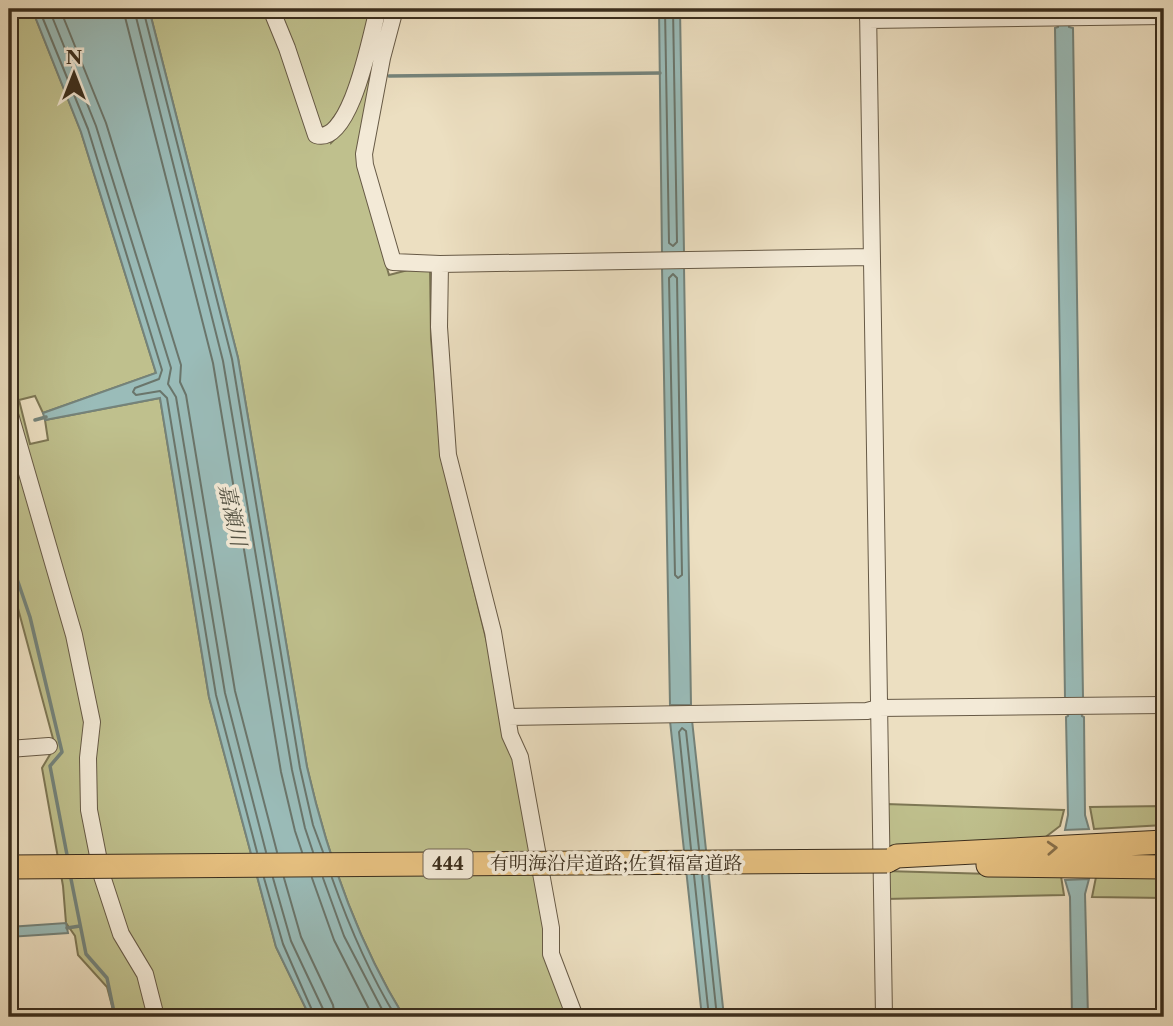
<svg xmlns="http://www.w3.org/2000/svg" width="1173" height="1026" font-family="'Libre Caslon Text','Noto Serif JP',serif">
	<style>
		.green { fill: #bfc08d; stroke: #7d7755; stroke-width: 2 }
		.water { fill: #9abcb9; stroke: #74837b; stroke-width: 2 }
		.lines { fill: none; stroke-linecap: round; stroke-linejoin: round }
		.shore { stroke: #6a756b; stroke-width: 2 }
		.stream { stroke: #74837b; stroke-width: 3.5 }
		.minor-casing { stroke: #675a46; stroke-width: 18 }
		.highway-casing { stroke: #3b2e1d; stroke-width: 25 }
		.minor { stroke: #f3ead7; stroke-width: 16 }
		.highway { stroke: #e6c080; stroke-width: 23 }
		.highway-bridge-casing { stroke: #3b2e1d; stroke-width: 25; stroke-linecap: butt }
		.highway-bridge { stroke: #e6c080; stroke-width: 23 }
		.oneway { stroke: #88704a }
		.labels { text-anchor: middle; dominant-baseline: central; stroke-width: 7; stroke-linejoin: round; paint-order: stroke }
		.shield { fill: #f3ead7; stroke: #726655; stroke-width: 2 }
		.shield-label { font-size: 18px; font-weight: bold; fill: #3b2e1d }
		.street-label { font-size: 19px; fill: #3b2e1d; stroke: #f3ead7 }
		.water-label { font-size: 21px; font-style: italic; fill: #535244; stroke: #f3ead7 }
	</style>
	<rect width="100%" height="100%" fill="#ecdfc1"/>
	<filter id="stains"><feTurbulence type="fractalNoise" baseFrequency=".00286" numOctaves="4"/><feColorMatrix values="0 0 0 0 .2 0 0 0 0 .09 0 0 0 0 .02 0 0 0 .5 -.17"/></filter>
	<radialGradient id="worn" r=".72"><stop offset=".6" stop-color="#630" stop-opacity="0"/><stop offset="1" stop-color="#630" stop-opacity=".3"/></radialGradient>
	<path class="green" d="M9,9H32L81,132L156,373L43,413L35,396L19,400L30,444L48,440L45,420L160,398L209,697L276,947L310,1017H115L107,987L78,955L75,936L66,923L63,886L42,768L55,746L9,575Z
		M149,9H374L344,103L327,127L331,143L347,126L384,9H392L377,60L357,161L389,275L408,270L430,271L431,339L442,459L515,757L570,1017H404C357,941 327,854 307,767L238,358Z
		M886,804L1064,810L1060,826L1039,842L887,848Z
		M1164,806V825L1094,829L1090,807Z
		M885,871L1061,876L1064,895L886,899Z
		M1096,877L1164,878V898L1092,897Z"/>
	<path class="water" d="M32,9H149L238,358L307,767C327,854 357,941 404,1017H310L276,947L209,697L160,398L45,420L43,413L156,373L81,132Z
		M659,9H680L684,253H662Z
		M1055,9H1073L1070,10L1069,27L1073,28L1083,698L1080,700L1082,716L1084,717L1085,815L1089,829L1065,830L1068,815L1066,717L1068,716V698H1065L1055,28L1058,27V10Z
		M662,267H684L691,705H670Z
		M692,720L724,1017H702L670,721Z
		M1089,879L1085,894L1088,1017H1072L1070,897L1065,880Z
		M66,923L68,933L9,937V927Z"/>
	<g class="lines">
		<path class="shore" d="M39,9L88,129L162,370L159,379L135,388L133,392L136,395L160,391L167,398L216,695L257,852
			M49,9L96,126L171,368L168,384L176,397L225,693L266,852
			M60,9L106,123L181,365L180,382L186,395L235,691L277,852
			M123,9L213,363L281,772L295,831L302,852
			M134,9L223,361L292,770L305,828L313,852
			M143,9L232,359L300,768L313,825L323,852
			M665,9L669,243L673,246L677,242L673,9
			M673,274L677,278L682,575L678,578L675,575L669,278Z
			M691,849L679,732L682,728L686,731L699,849
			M694,875L709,1017
			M702,875L717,1017
			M264,878L283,944L315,1017
			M273,878L291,941L323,1009L324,1017
			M284,878L301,937L333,1005L335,1017
			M312,878L334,940L373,1017
			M323,878L344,936L386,1017
			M332,878C349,926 369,973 396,1017"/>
		<path class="stream" d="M389,76L660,73
			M35,420L46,417
			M15,573L30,617L62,752L50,766L68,860
			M70,874L86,954L107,978L115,1017
			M67,928L80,926"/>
		<g class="minor-casing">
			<path id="minor" d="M271,9L287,48L316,135C351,146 371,34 378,9
				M395,9L382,58L364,154L365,165L393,262L440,264L871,257
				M868,9L884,1017
				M868,20L1164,16
				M440,264L439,327L448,455L493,632L510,735L520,757L551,928V954L575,1017
				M9,411L74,635L92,722L88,758L89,810L102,876L121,934L145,974L156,1017
				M507,717L867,711L878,708L1164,705
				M9,749L49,746"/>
		</g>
		<g class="highway-casing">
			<path id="highway" d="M887,861L897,856L1164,842
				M988,865L1164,867"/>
		</g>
		<use href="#minor" class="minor"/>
		<use href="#highway" class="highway"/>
		<g class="highway-bridge-casing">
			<path id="highway-bridge" d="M9,867L887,861"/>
		</g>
		<use href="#highway-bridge" class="highway-bridge"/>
	</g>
	<defs><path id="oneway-chevron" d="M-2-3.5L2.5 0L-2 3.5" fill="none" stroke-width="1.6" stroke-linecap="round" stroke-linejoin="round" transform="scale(1.75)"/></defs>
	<use class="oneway" href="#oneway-chevron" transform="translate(1052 848) rotate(-3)"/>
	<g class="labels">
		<rect class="shield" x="423.5" y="849.5" width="49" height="29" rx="5"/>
		<g class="shield-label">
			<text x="448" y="864">444</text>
		</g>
		<g class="street-label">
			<text x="616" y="863">有明海沿岸道路;佐賀福富道路</text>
		</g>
		<g class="water-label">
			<text transform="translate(233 515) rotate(78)">嘉瀬川</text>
		</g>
	</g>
	<rect width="1173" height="1026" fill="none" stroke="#ecdfc1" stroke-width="35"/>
	<rect x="10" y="10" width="1152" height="1005" fill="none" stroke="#3b2e1d" stroke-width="3.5"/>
	<rect x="18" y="18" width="1138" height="991" fill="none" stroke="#3b2e1d" stroke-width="2"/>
	<g transform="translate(74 74)" stroke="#f3ead7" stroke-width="5" paint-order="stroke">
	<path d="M0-5L12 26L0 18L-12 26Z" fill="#3b2e1d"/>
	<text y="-10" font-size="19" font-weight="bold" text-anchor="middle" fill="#3b2e1d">N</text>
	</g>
	<rect width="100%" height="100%" filter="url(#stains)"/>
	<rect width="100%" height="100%" fill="url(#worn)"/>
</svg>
